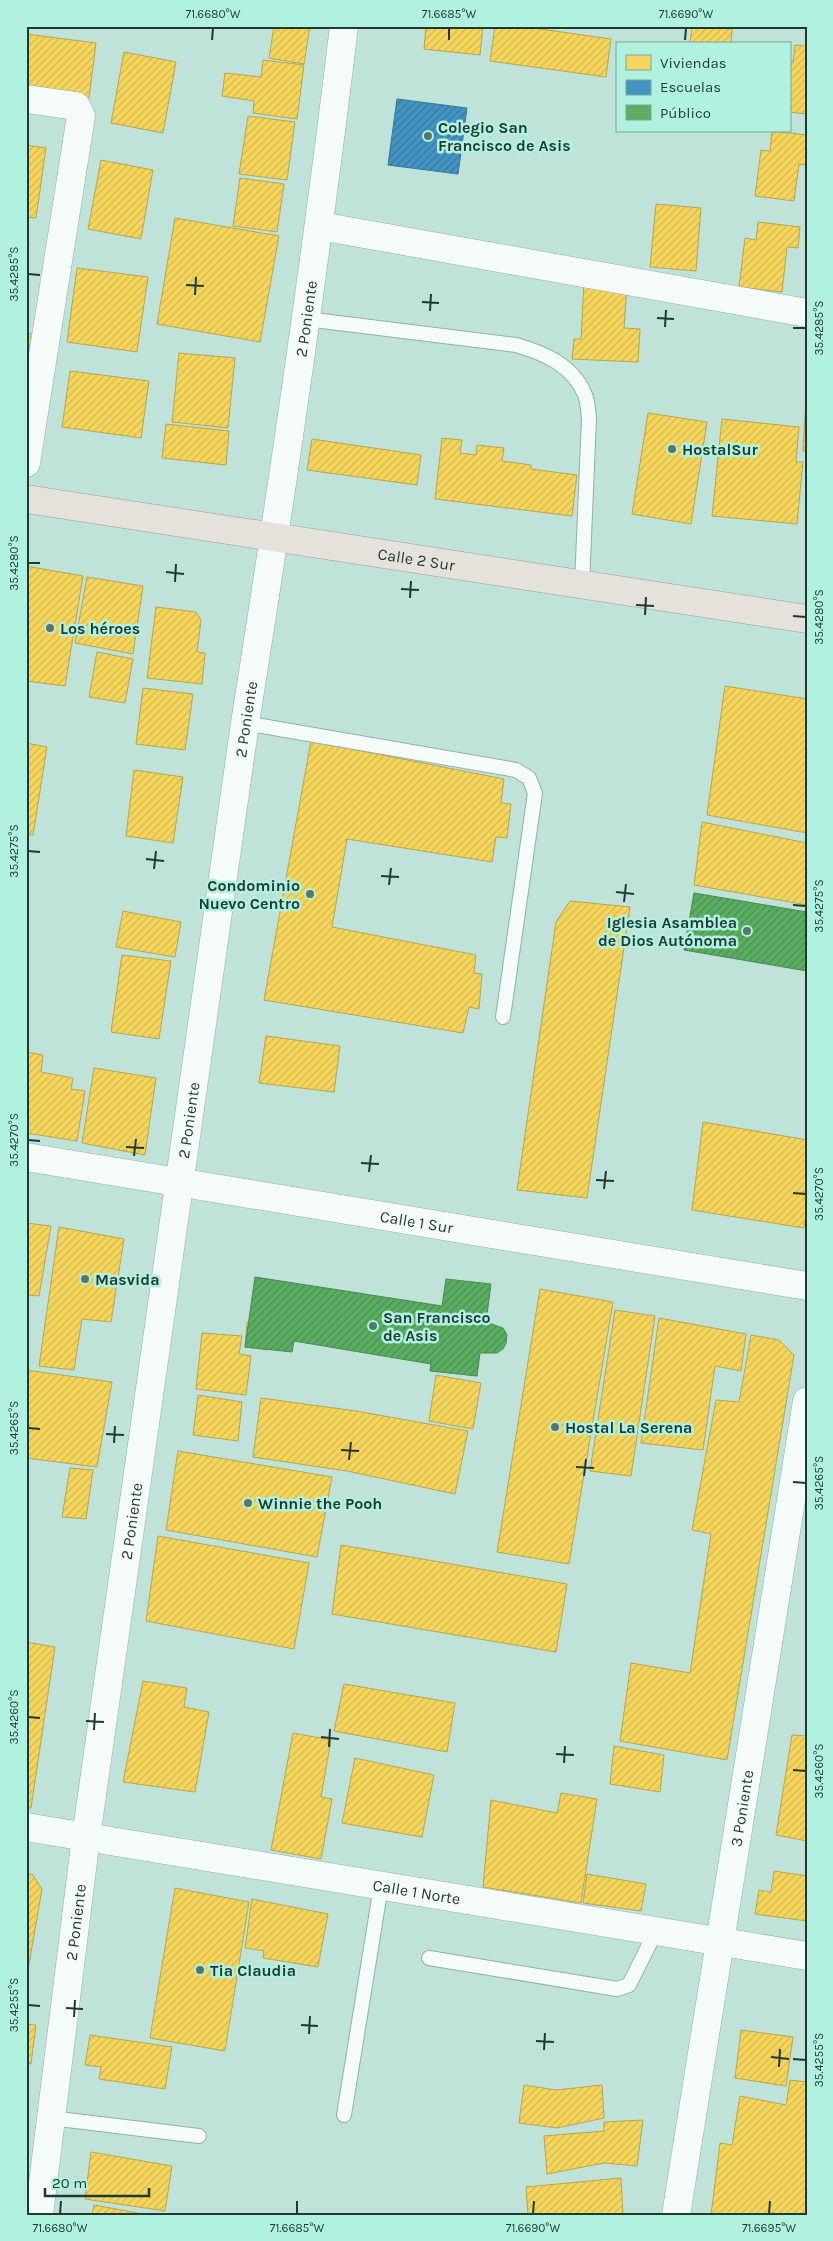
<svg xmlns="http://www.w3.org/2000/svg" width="833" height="2241" font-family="Karla,sans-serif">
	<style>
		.homes { fill: url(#homes-hatch); stroke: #b6a650 }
		.schools { fill: url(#schools-hatch); stroke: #387898 }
		.public { fill: url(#public-hatch); stroke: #488b53 }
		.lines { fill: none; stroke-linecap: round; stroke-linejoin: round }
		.lane-casing { stroke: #94b0a9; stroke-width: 16 }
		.street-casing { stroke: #94b0a9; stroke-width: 29 }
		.primary-casing { stroke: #9a9e8e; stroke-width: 29 }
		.lane { stroke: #f5fbf9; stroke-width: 14 }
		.street { stroke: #f5fbf9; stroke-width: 28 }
		.primary { stroke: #e4e2da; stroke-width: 28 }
		.ticks { fill: none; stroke: #1f3a33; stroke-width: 2 }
		.poi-dot { fill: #57756d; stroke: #b0f1df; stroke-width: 2 }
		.labels { text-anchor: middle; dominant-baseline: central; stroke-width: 5; stroke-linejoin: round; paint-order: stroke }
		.poi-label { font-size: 16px; font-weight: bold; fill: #1f3a33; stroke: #b0f1df; text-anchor: start }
		.street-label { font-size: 16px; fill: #1f3a33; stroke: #b0f1df }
		.neatline { fill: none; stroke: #1f3a33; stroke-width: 2 }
		.ticks-label { font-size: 12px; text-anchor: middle; fill: #1f3a33 }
	</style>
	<defs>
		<pattern id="homes-hatch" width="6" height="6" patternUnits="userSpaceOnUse" patternTransform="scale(1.25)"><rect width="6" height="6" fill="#f6d55c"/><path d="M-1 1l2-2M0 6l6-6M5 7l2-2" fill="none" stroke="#d2b850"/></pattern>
		<pattern id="schools-hatch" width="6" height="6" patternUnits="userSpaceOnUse" patternTransform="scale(1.25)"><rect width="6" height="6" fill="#4393c3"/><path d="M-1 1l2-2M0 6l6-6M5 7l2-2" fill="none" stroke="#37799f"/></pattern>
		<pattern id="public-hatch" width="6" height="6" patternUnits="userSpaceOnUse" patternTransform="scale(1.25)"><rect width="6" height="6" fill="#5aae61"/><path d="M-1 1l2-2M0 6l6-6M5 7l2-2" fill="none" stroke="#4a8f51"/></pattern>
	</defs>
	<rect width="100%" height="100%" fill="#bfe2d9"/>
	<path class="homes" d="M274,26H310L304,64L269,58Z
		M426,26H483L480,55L424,49Z
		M495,26H520L611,39L606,77L490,61Z
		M692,26L732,29L731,44H690Z
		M26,34L96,43L89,98L26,90Z
		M795,45L807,46V114L789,112V62H793Z
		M124,52L176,62L163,133L111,123Z
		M263,60L304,65L297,119L253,113L254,101L222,96L225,73L261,77Z
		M248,116L295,122L287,180L239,174Z
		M772,131L807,135V165L799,164L794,201L755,196L761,150L770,151Z
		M26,145L46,148L36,218L26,217Z
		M101,160L153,170L141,239L88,229Z
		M240,178L284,184L277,232L233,226Z
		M656,204L701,208L696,271L650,267Z
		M175,218L279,236L260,342L157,324Z
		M758,222L800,227L798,248L787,247L782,292L739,287L745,238L756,240Z
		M26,243L29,244L26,261Z
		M77,268L148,277L137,352L67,342Z
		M584,282L627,285L624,328L640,329L638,362L572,359L574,339H581Z
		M26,333L35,334L26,390Z
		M179,353L235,358L228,428L172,422Z
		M70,371L149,381L141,438L62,427Z
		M806,397H807V451H803Z
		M648,413L707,422L691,524L632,514Z
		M722,419L799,427L796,462H803L797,524L712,516Z
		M166,424L229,431L226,465L162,458Z
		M442,438L462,440L460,453L476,455L477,445L504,448L502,461L531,465V469L577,475L572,516L435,499Z
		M312,439L421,455L417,485L307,470Z
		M26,566L83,576L65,686L26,681Z
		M87,577L143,586L133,654L75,643Z
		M156,607L196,612L201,620L197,652L205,653L202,684L147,678Z
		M97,652L133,659L125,703L89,697Z
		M725,686L807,699V833L707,815Z
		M143,688L193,694L185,750L136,744Z
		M311,741L504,779L501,803L511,804L507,838L496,837L492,862L347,839L332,927L476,955L474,973L482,974L479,1009L469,1007L463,1033L264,1000Z
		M26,743L47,747L33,835L26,834Z
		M134,770L183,777L173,843L126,836Z
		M702,822L807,843V905L694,885Z
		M570,901L630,907L587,1198L517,1190L556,922Z
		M123,911L181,922L175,957L116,947Z
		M122,955L171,961L159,1039L111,1032Z
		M266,1036L340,1046L334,1092L259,1083Z
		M26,1052L43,1055L41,1072L73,1078L71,1089L85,1091L77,1141L26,1133Z
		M94,1068L156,1078L145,1155L82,1143Z
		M703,1122L807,1140V1208L804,1228L692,1210Z
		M26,1223L51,1226L39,1296L26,1295Z
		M59,1227L124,1239L111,1322L82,1319L74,1370L39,1366Z
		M540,1289L613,1302L569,1564L497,1552Z
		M615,1310L655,1316L631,1476L590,1471Z
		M659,1318L746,1334L741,1371L715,1366L703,1450L641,1443Z
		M247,1322L272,1325L269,1350L245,1347Z
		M202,1333L242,1336L239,1354L251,1356L246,1395L196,1389Z
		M751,1335L779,1340L794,1355L727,1760L620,1741L631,1663L690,1673L711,1534L692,1530L716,1400L739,1402Z
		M26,1370L112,1382L97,1467L26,1458Z
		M436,1375L481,1383L473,1429L429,1421Z
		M198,1395L242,1402L238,1441L193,1435Z
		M261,1398L356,1411L468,1431L455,1494L347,1471L253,1457Z
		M178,1451L332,1477L317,1557L166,1530Z
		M70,1468L93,1470L86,1519L62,1517Z
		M158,1536L309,1563L294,1649L146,1621Z
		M341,1545L567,1584L556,1652L332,1614Z
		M26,1642L55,1647L31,1808L26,1807Z
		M143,1681L187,1688L184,1707L209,1712L195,1792L123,1782Z
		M344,1684L455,1703L447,1752L334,1731Z
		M293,1733L331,1740L321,1797L332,1799L321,1859L271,1850Z
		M792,1735L807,1736V1841L776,1835Z
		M614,1746L664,1755L660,1792L610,1784Z
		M355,1758L434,1775L422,1837L342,1823Z
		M561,1793L597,1799L581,1903L483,1887L491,1800L557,1813Z
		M774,1871L807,1876V1921L755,1914L759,1890L771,1892Z
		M26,1874H32L42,1889L26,1982Z
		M587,1874L646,1884L641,1911L583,1903Z
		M175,1888L249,1902L225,2051L150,2038Z
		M252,1899L328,1914L318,1967L263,1958L264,1951L245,1948Z
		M26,2024L36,2025L31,2064L26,2063Z
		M741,2030L793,2037L786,2086L735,2078Z
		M90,2035L172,2047L165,2089L99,2079L101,2067L85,2065Z
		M790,2080L807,2082V2215H711L720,2143L732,2145L740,2096L786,2105Z
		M524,2085L556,2090L602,2085L604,2118L557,2128L519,2123Z
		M643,2120L637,2166L604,2163L547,2174L544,2136L604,2131V2122Z
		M91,2152L172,2166L165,2211L85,2199Z
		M621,2178L623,2215H528L526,2187Z
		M94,2205L149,2215H92Z"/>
	<path class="schools" d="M397,99L467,108L458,174L388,165Z"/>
	<path class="public" d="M694,893L807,912V971L684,950Z
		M255,1277L442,1306L446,1279L491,1284L486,1322L503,1328L507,1335L506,1343L503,1349L497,1353H480L477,1376L430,1371L431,1364L294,1341L292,1352L245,1347Z"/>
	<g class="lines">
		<g class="lane-casing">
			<path id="lane" d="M306,319L516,345C544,353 573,365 585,395C588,402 588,411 589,418L582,585
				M245,723L516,770L529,778L535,793L503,1017
				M429,1958L617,1989L629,1985L656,1931
				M344,2115L381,1886
				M51,2118L199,2136"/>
		</g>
		<g class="street-casing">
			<g id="street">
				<path d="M26,99L76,106L81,116L26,463"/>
				<path d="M320,226L807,313"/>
				<path id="s1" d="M26,1157L807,1286"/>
				<path id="s2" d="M26,1827L807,1956"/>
				<path id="s3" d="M39,2215L86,1837L245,723C282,491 316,259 344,26"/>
				<path id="s4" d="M676,2215L807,1401"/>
			</g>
		</g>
		<g class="primary-casing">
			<g id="primary">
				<path id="s5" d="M26,499L807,619"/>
			</g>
		</g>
		<use href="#lane" class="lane"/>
		<use href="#street" class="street"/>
		<use href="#primary" class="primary"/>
	</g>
	<path class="ticks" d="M212,40L213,28M449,40V28M685,40L686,28M28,274L40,275M186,285L204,286M195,295L196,277M422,302L439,303M430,311L431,294M657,318L674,319M665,327L666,310M793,328H806M28,563H40M166,572L184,574M175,582L176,564M401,589L419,590M410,598L411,581M636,605L654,606M645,615L646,597M793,616L806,617M28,851L40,852M146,859L164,861M154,869L156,851M381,876L399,877M389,885L391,868M616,892L634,894M624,902L626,884M793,905L806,906M28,1140L40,1141M126,1147L144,1148M134,1156L136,1139M361,1163L379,1164M369,1172L371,1155M596,1180L614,1181M604,1189L606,1171M793,1193L806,1194M28,1428L40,1429M106,1434L124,1435M114,1443L115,1426M341,1450L359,1451M349,1460L351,1442M576,1467L594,1468M584,1476L586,1459M793,1482L806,1483M28,1717L40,1718M86,1721L104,1722M94,1730L95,1713M321,1737L339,1739M329,1747L330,1729M556,1754L574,1755M564,1763L565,1746M793,1770L806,1771M28,2005L40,2006M66,2008L83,2009M74,2017L75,2000M301,2025L318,2026M309,2034L310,2016M536,2041L554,2042M544,2050L545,2033M771,2057L789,2059M793,2059L806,2060M779,2067L780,2049M60,2214L61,2201M297,2214V2201M533,2214L534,2201M769,2214L770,2201"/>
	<g class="poi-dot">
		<circle cx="428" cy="136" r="5"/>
		<circle cx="672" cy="449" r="5"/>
		<circle cx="50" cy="628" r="5"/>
		<circle cx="310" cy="894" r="5"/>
		<circle cx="747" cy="931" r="5"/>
		<circle cx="85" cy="1279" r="5"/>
		<circle cx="373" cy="1326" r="5"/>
		<circle cx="555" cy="1427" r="5"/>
		<circle cx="248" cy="1503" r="5"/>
		<circle cx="200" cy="1970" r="5"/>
	</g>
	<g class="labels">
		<g class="poi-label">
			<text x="438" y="127">Colegio San<tspan x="438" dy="18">Francisco de Asis</tspan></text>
			<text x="682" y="449">HostalSur</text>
			<text x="60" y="628">Los héroes</text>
			<text x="300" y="885" text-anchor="end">Condominio<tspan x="300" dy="18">Nuevo Centro</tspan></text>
			<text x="737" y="922" text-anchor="end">Iglesia Asamblea<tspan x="737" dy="18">de Dios Autónoma</tspan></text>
			<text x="95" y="1279">Masvida</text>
			<text x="383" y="1317">San Francisco<tspan x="383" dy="18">de Asis</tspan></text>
			<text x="565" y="1427">Hostal La Serena</text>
			<text x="258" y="1503">Winnie the Pooh</text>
			<text x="210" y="1970">Tia Claudia</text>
		</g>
		<g class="street-label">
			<text stroke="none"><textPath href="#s3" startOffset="1915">2 Poniente</textPath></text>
			<text stroke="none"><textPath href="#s5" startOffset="395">Calle 2 Sur</textPath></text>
			<text stroke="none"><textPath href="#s3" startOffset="1510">2 Poniente</textPath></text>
			<text stroke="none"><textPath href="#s3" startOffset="1105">2 Poniente</textPath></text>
			<text stroke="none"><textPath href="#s1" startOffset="396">Calle 1 Sur</textPath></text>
			<text stroke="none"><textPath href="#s3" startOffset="700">2 Poniente</textPath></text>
			<text stroke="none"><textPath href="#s4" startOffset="412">3 Poniente</textPath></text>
			<text stroke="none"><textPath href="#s2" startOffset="396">Calle 1 Norte</textPath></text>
			<text stroke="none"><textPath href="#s3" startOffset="295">2 Poniente</textPath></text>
		</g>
	</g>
	<rect width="833" height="2241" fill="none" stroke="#b0f1df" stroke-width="55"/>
	<rect x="616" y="42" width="175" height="90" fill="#b0f1df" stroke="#76a89a"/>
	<rect x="626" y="55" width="25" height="15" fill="#f6d55c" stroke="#76a89a"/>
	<text x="660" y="68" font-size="15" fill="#1f3a33">Viviendas</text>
	<rect x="626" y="80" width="25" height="15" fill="#4393c3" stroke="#76a89a"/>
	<text x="660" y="92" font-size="15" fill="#1f3a33">Escuelas</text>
	<rect x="626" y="105" width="25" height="15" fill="#5aae61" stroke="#76a89a"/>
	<text x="660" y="118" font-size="15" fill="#1f3a33">Público</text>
	<path d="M45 2188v8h104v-8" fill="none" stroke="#1f3a33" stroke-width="2.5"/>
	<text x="52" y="2188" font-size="15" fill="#1f3a33" stroke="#b0f1df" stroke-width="4" paint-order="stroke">20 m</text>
	<rect x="28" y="28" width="778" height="2186" class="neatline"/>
	<g class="ticks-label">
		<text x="213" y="18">71.6680°W</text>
		<text x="449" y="18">71.6685°W</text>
		<text x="686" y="18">71.6690°W</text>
		<text transform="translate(14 274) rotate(-90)" y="4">35.4285°S</text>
		<text transform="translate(819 328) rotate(-90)" y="4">35.4285°S</text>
		<text transform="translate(14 563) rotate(-90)" y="4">35.4280°S</text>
		<text transform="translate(819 617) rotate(-90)" y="4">35.4280°S</text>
		<text transform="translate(14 851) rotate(-90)" y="4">35.4275°S</text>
		<text transform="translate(819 906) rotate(-90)" y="4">35.4275°S</text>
		<text transform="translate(14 1140) rotate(-90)" y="4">35.4270°S</text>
		<text transform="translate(819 1194) rotate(-90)" y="4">35.4270°S</text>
		<text transform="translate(14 1428) rotate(-90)" y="4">35.4265°S</text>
		<text transform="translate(819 1483) rotate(-90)" y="4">35.4265°S</text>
		<text transform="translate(14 1717) rotate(-90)" y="4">35.4260°S</text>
		<text transform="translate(819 1771) rotate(-90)" y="4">35.4260°S</text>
		<text transform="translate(14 2005) rotate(-90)" y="4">35.4255°S</text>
		<text transform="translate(819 2060) rotate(-90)" y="4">35.4255°S</text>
		<text x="60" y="2232">71.6680°W</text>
		<text x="297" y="2232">71.6685°W</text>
		<text x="533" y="2232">71.6690°W</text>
		<text x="769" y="2232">71.6695°W</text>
	</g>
</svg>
